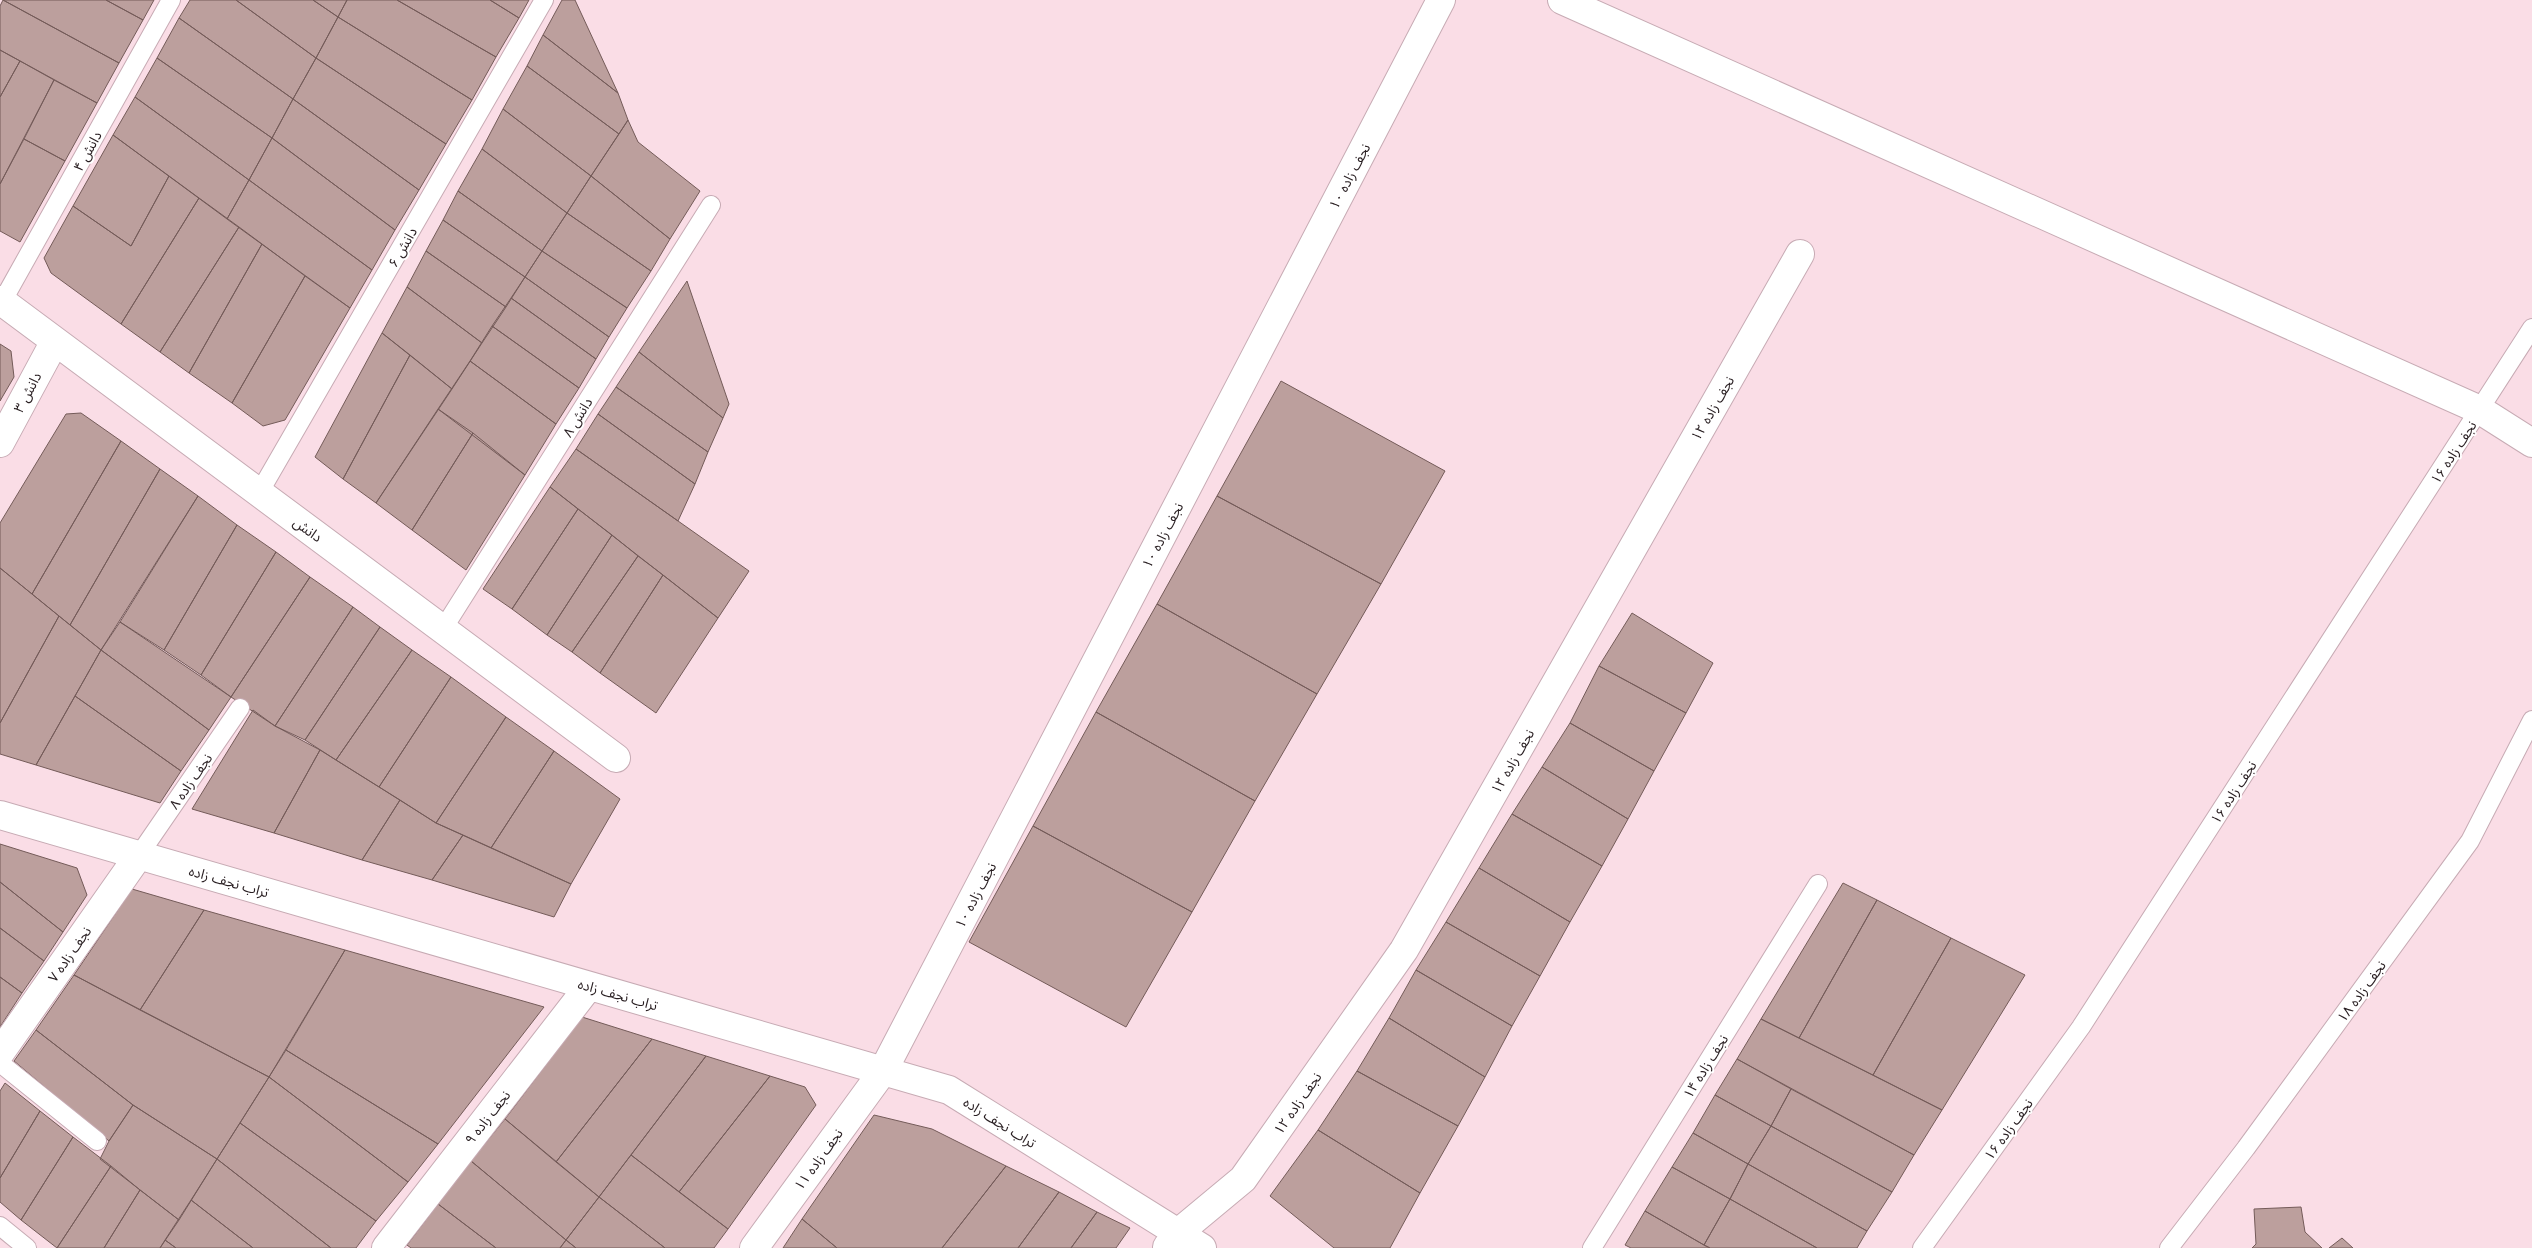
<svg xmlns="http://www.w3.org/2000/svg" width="2532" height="1248" font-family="'Noto Sans','Noto Sans Arabic',sans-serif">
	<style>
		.building { fill: #bc9f9d; stroke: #745b59 }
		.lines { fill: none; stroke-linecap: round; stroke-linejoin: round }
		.lane-casing { stroke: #c7abb4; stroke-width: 20 }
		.street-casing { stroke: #c7abb4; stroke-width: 30 }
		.lane { stroke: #fff; stroke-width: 18 }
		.street { stroke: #fff; stroke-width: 28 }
		.labels { text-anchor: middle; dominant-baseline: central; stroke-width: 4; stroke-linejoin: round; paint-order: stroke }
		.street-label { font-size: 14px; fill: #281e21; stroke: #fff }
	</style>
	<rect width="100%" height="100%" fill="#fadde6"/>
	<path class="building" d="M3,0L119,63L97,103L0,50V6Z
		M3,0H106L143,20L119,63Z
		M106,0H154L143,20Z
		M190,0H236L316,58L293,99L179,18Z
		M236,0H313L338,17L316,58Z
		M313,0H347L338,17Z
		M347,0H397L496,57L472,100L338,17Z
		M397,0H490L519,18L496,57Z
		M490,0H529L519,18Z
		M562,0H575L618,93L543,35Z
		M338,17L472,100L446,144L316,58Z
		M179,18L293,99L272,138L157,58Z
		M543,35L618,93L628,120L619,134L527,66Z
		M0,50L20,61L0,97Z
		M157,58L272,138L249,180L135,97Z
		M316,58L446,144L419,190L293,99Z
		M20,61L54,80L0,184V97Z
		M527,66L619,134L591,176L503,109Z
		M54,80L97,103L65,161L24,139Z
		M135,97L249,180L227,219L113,135Z
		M293,99L419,190L395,230L272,138Z
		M503,109L591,176L567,213L482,149Z
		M628,120L638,142L700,191L670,239L591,176Z
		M113,135L169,176L131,246L73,206Z
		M272,138L395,230L372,270L249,180Z
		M24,139L65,161L20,242L0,231V184Z
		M482,149L567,213L542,251L458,191Z
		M169,176L199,198L121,324L51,273L44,258L73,206L131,246Z
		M591,176L670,239L651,271L567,213Z
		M249,180L372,270L350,308L227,219Z
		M458,191L542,251L525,277L443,220Z
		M199,198L239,227L160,352L121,324Z
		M567,213L651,271L627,308L542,251Z
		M443,220L525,277L506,307L426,251Z
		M239,227L262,244L189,373L160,352Z
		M262,244L305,276L232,403L189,373Z
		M426,251L506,307L482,343L407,287Z
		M542,251L627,308L609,337L525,277Z
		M305,276L350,308L285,420L263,426L232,403Z
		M525,277L609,337L596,359L511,298Z
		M687,281L729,404L723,418L639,352Z
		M407,287L482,343L452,389L382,333Z
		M511,298L596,359L579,388L492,326Z
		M492,326L579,388L556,424L470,361Z
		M382,333L410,355L343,479L315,457Z
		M0,344L11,351L14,377L0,401Z
		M639,352L723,418L708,452L616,387Z
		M410,355L452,389L376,503L343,479Z
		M470,361L556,424L525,475L438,409Z
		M1281,381L1445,471L1381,584L1217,496Z
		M616,387L708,452L695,484L598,414Z
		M438,409L473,433L412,530L376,503Z
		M81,413L121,441L32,594L0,568V523L66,414Z
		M598,414L695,484L678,521L576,449Z
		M473,433L525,475L466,570L412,530Z
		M121,441L160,469L70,625L32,594Z
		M576,449L749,571L718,618L550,487Z
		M160,469L198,496L101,650L70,625Z
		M550,487L578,509L512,609L483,589Z
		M198,496L237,525L164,650L120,622Z
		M1217,496L1381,584L1317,694L1157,604Z
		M578,509L612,535L547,635L512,609Z
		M237,525L276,552L201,675L164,650Z
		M612,535L638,556L572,652L547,635Z
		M276,552L310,577L231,697L201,675Z
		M638,556L663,575L600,673L572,652Z
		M0,568L59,616L0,723Z
		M663,575L718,618L656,713L600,673Z
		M310,577L353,607L275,726L231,697Z
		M1157,604L1317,694L1255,801L1096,712Z
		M353,607L380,627L305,740L275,726Z
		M1632,613L1713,663L1686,713L1599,666Z
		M59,616L101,650L36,765L0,754V723Z
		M120,622L231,697L209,730L101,650Z
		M380,627L412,650L336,760L305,740Z
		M101,650L209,730L181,771L75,696Z
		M412,650L451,677L379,787L336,760Z
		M1599,666L1686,713L1654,771L1570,723Z
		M451,677L506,717L436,823L379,787Z
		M75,696L181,771L160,803L36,765Z
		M253,710L275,726L320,750L274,833L192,809Z
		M1096,712L1255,801L1192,912L1033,826Z
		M506,717L554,751L491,848L436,823Z
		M1570,723L1654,771L1628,819L1542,767Z
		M320,750L400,800L362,860L274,833Z
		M554,751L620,799L571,884L491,848Z
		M1542,767L1628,819L1602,866L1512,814Z
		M400,800L436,823L463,835L432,880L362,860Z
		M1512,814L1602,866L1570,922L1479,868Z
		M1033,826L1192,912L1126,1027L969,942Z
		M463,835L571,884L554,917L432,880Z
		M0,844L77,868L87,895L63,932L0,882Z
		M1479,868L1570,922L1540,976L1446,922Z
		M0,882L63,932L44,961L0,928Z
		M1843,883L1877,900L1799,1038L1761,1019Z
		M132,889L204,910L140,1010L74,975Z
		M1877,900L1951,938L1873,1075L1799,1038Z
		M204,910L345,950L269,1077L140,1010Z
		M1446,922L1540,976L1512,1026L1416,970Z
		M0,928L44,961L22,993L0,977Z
		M1951,938L2025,975L1942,1110L1873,1075Z
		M345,950L544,1007L438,1144L286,1050Z
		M1416,970L1512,1026L1485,1077L1389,1018Z
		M74,975L269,1077L217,1159L133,1105L36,1030Z
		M0,977L22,993L0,1027Z
		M582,1017L652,1039L556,1162L505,1119Z
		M1389,1018L1485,1077L1458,1126L1357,1071Z
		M1761,1019L1942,1110L1914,1155L1737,1059Z
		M36,1030L133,1105L109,1141L14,1061Z
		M652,1039L706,1056L599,1197L556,1162Z
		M286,1050L438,1144L408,1182L269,1077Z
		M706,1056L770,1076L679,1192L631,1155Z
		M1737,1059L1791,1089L1771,1126L1715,1095Z
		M1357,1071L1458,1126L1420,1193L1318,1130Z
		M770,1076L805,1087L816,1105L728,1229L679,1192Z
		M269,1077L408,1182L376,1221L240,1123Z
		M5,1083L40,1111L0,1178V1091Z
		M1791,1089L1914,1155L1892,1192L1771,1126Z
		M1715,1095L1771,1126L1748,1164L1693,1133Z
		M133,1105L217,1159L179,1220L100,1159L109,1141Z
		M40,1111L73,1137L21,1220L0,1202V1178Z
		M874,1115L932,1129L1006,1166L942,1248H837L802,1219Z
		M505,1119L599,1197L566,1240L471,1161Z
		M240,1123L376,1221L356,1248H331L217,1159Z
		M1771,1126L1892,1192L1867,1231L1748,1164Z
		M1318,1130L1420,1193L1390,1248H1334L1270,1196Z
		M1693,1133L1748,1164L1730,1199L1672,1167Z
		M73,1137L111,1166L57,1248L21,1220Z
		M631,1155L728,1229L714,1248H665L599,1197Z
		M217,1159L331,1248H253L191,1200Z
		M471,1161L566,1240L560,1248H496L438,1204Z
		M1748,1164L1867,1231L1857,1248H1817L1730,1199Z
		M111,1166L140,1190L104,1248H57Z
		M1006,1166L1059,1192L1018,1248H942Z
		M1672,1167L1730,1199L1704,1245L1645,1211Z
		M140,1190L179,1220L160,1248H104Z
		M1059,1192L1097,1212L1071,1248H1018Z
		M599,1197L665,1248H576L566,1240Z
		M1730,1199L1817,1248H1710L1704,1245Z
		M191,1200L253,1248H176L165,1240Z
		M438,1204L496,1248H411L407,1245Z
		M2301,1207L2305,1232L2322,1248H2252L2256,1244L2254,1209Z
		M1645,1211L1704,1245L1710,1248H1631L1625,1245Z
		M1097,1212L1130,1228L1116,1248H1071Z
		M802,1219L837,1248H783Z
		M2342,1238L2353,1248H2329Z
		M165,1240L176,1248H160Z
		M566,1240L576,1248H560Z"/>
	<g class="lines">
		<g class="lane-casing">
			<path id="lane" d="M2,302L171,0
				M259,493L544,0
				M443,629L711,205
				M139,855L240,708
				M0,1063L97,1141
				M0,1226L27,1248
				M1592,1248L1818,884
				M1922,1248L2081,1027L2532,328
				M2169,1248L2246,1148L2470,841L2532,720"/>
		</g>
		<g class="street-casing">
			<path id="street" d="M1562,0L2480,410L2532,443
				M0,300L616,758
				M0,443L55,341
				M0,815L949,1090L1202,1248
				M0,1053L139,855
				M1167,1247L1178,1233L1243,1179L1404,950L1800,254
				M386,1248L589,986
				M754,1248L883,1071L1441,0"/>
		</g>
		<use href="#lane" class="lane"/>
		<use href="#street" class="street"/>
	</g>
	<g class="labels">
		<g class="street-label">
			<text transform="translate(87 151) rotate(-61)">دانش ۴</text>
			<text transform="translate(1349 176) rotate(-62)">نجف زاده ۱۰</text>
			<text transform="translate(402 247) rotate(-60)">دانش ۶</text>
			<text transform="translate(27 392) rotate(-62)">دانش ۳</text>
			<text transform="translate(1712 408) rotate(-60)">نجف زاده ۱۲</text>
			<text transform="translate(577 417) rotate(-58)">دانش ۸</text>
			<text transform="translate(2453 452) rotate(-57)">نجف زاده ۱۶</text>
			<text transform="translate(308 529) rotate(36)">دانش</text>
			<text transform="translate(1162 535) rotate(-62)">نجف زاده ۱۰</text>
			<text transform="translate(1512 761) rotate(-60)">نجف زاده ۱۲</text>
			<text transform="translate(190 781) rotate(-55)">نجف زاده ۸</text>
			<text transform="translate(2233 792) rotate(-57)">نجف زاده ۱۶</text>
			<text transform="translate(229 881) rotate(16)">تراب نجف زاده</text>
			<text transform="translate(975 895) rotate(-62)">نجف زاده ۱۰</text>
			<text transform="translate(69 954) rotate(-55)">نجف زاده ۷</text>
			<text transform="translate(2361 991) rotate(-54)">نجف زاده ۱۸</text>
			<text transform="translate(618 994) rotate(16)">تراب نجف زاده</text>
			<text transform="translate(1705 1066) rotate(-58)">نجف زاده ۱۴</text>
			<text transform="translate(1297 1103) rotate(-55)">نجف زاده ۱۲</text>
			<text transform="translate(487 1117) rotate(-52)">نجف زاده ۹</text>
			<text transform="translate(1000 1122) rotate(32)">تراب نجف زاده</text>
			<text transform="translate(2008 1129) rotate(-54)">نجف زاده ۱۶</text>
			<text transform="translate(818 1159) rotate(-54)">نجف زاده ۱۱</text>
		</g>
	</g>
</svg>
